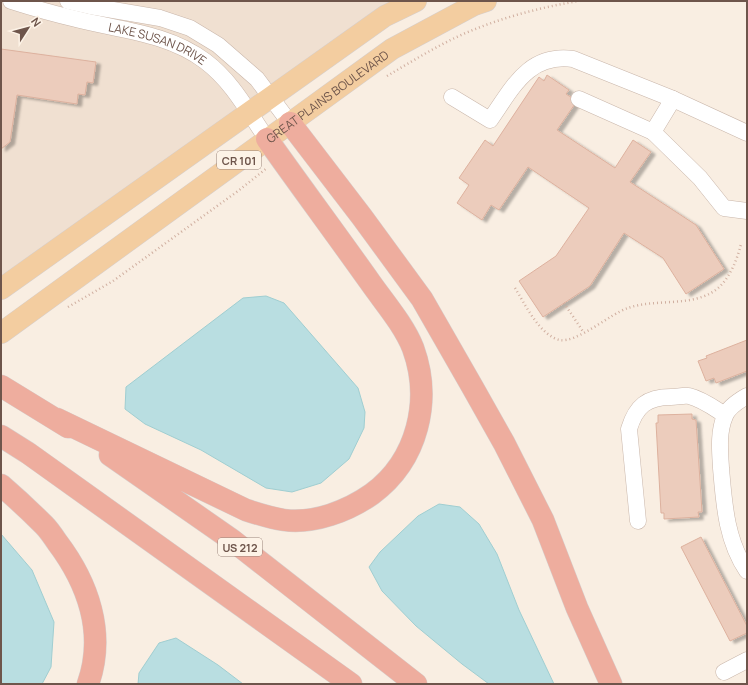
<svg xmlns="http://www.w3.org/2000/svg" width="748" height="685" font-family="Manrope,sans-serif">
	<style>
		.residential { fill: #f0e0d1 }
		.water { fill: #b9dee1; stroke: #a0ced1 }
		.building { fill: #ecccbc; stroke: #ddb19e; filter: url(#shadow) }
		.lines { fill: none; stroke-linecap: round; stroke-linejoin: round }
		.minor-casing { stroke: #c9b6aa; stroke-width: 17 }
		.major-casing { stroke: #d6cfcd; stroke-width: 22 }
		.highway-casing { stroke: #d6cfcd; stroke-width: 23 }
		.path { stroke: #d0afa0; stroke-width: 2.5; stroke-dasharray: 1 3; stroke-linecap: butt }
		.minor { stroke: #fff; stroke-width: 16 }
		.major { stroke: #f3cda0; stroke-width: 21 }
		.highway { stroke: #eead9e; stroke-width: 22 }
		.labels { text-anchor: middle; dominant-baseline: central; stroke-width: 3.5; stroke-linejoin: round; paint-order: stroke }
		.shield { fill: #fdf3e7; stroke: #99847a; stroke-width: 1 }
		.shield-label { font-size: 11px; font-weight: bold; fill: #6e554b }
		.street-label { font-size: 12px; fill: #6e554b; stroke: #fdf3e7 }
	</style>
	<defs>
		<filter id="shadow"><feDropShadow dx="4.5" dy="2.5" stdDeviation="1" flood-color="#0004"/></filter>
	</defs>
	<rect width="100%" height="100%" fill="#f9eee2"/>
	<path class="residential" d="M1,1H416L1,289Z"/>
	<path class="water" d="M266,296L284,303L358,388L365,412L364,428L349,459L321,483L292,492L266,488L201,450L145,424L125,409L126,387L243,298Z
		M439,504L460,507L479,524L497,554L519,610L554,684H489L462,664L416,626L382,591L369,567L380,552L418,516Z
		M1,534L32,570L54,622L51,667L42,684H1Z
		M176,638L218,665L243,684H138L139,673L159,643Z"/>
	<path class="building" d="M1,49L96,62L93,83L87,82L85,95L78,94L77,104L17,95L10,142L1,149Z
		M547,75L569,90L566,94L577,101L557,130L615,168L633,140L651,152L630,182L696,225L724,269L686,294L663,258L624,233L590,286L543,317L519,281L556,256L589,208L528,167L499,210L491,205L482,220L457,203L469,185L459,178L485,140L493,146L539,77L544,81Z
		M747,340V371L716,383L714,378L706,381L698,361L707,358L706,356Z
		M692,414V419L696,420L702,512H698L699,517L664,519V513H661L656,423H658V415Z
		M701,537L747,626V633L730,641L681,547Z"/>
	<g class="lines">
		<g class="minor-casing">
			<g id="minor">
				<path id="s1" d="M11,1C33,8 54,14 76,19C119,30 168,33 205,61C233,82 248,112 267,139"/>
				<path d="M68,1L90,6L160,18L190,28L218,45L257,79L290,123"/>
				<path d="M452,97L490,120C512,89 528,53 573,59L673,99L747,133"/>
				<path d="M579,99L653,132"/>
				<path d="M673,99L653,132L700,178L724,208L747,211"/>
				<path d="M747,396C740,400 728,408 725,416C718,432 720,451 721,468C724,503 726,540 747,571"/>
				<path d="M638,521L629,429C636,406 647,397 671,397C677,397 684,395 689,396C702,399 714,408 725,415"/>
				<path d="M724,672L747,660"/>
			</g>
		</g>
		<g class="major-casing">
			<g id="major">
				<path d="M1,289L385,16L416,1"/>
				<path id="s2" d="M1,333L392,49L474,5L486,1"/>
			</g>
		</g>
		<g class="highway-casing">
			<path id="highway" d="M290,123L362,217L422,299L473,388L504,443L543,520L577,608L611,684
				M1,386L68,427
				M57,419L246,510C258,514 271,518 284,520C314,524 348,511 372,494C418,460 432,400 413,348C404,325 384,302 370,282C336,234 301,187 267,139
				M1,436L28,453L351,684
				M110,455L232,540L416,684
				M1,485C16,498 30,511 44,525C49,530 53,536 57,542C88,583 106,633 88,684"/>
		</g>
		<path class="path" d="M387,76C416,59 446,40 478,28C511,15 544,7 578,1
			M515,288C525,304 540,336 560,340C577,343 610,314 628,308C656,298 692,308 717,289C730,278 737,260 741,244
			M564,303L584,333
			M68,307L113,281L238,191L267,168"/>
		<use href="#minor" class="minor"/>
		<use href="#major" class="major"/>
		<use href="#highway" class="highway"/>
	</g>
	<g class="labels">
		<g class="shield">
			<rect x="217" y="151" width="44" height="18" rx="3"/>
			<rect x="218" y="538" width="44" height="18" rx="3"/>
		</g>
		<g class="shield-label">
			<text x="239" y="160">CR 101</text>
			<text x="240" y="547">US 212</text>
		</g>
		<g class="street-label">
			<text stroke="none"><textPath href="#s1" startOffset="153">LAKE SUSAN DRIVE</textPath></text>
			<text stroke="none"><textPath href="#s2" startOffset="403">GREAT PLAINS BOULEVARD</textPath></text>
		</g>
	</g>
	<rect width="748" height="685" fill="none" stroke="#6e554b" stroke-width="4"/>
	<g transform="translate(28 28) rotate(54)" stroke="#fdf3e7" stroke-width="3" paint-order="stroke">
	<path d="M0-3L7 15L0 10L-7 15Z" fill="#6e554b"/>
	<text y="-6" font-size="11" font-weight="bold" text-anchor="middle" fill="#6e554b">N</text>
	</g>
</svg>
